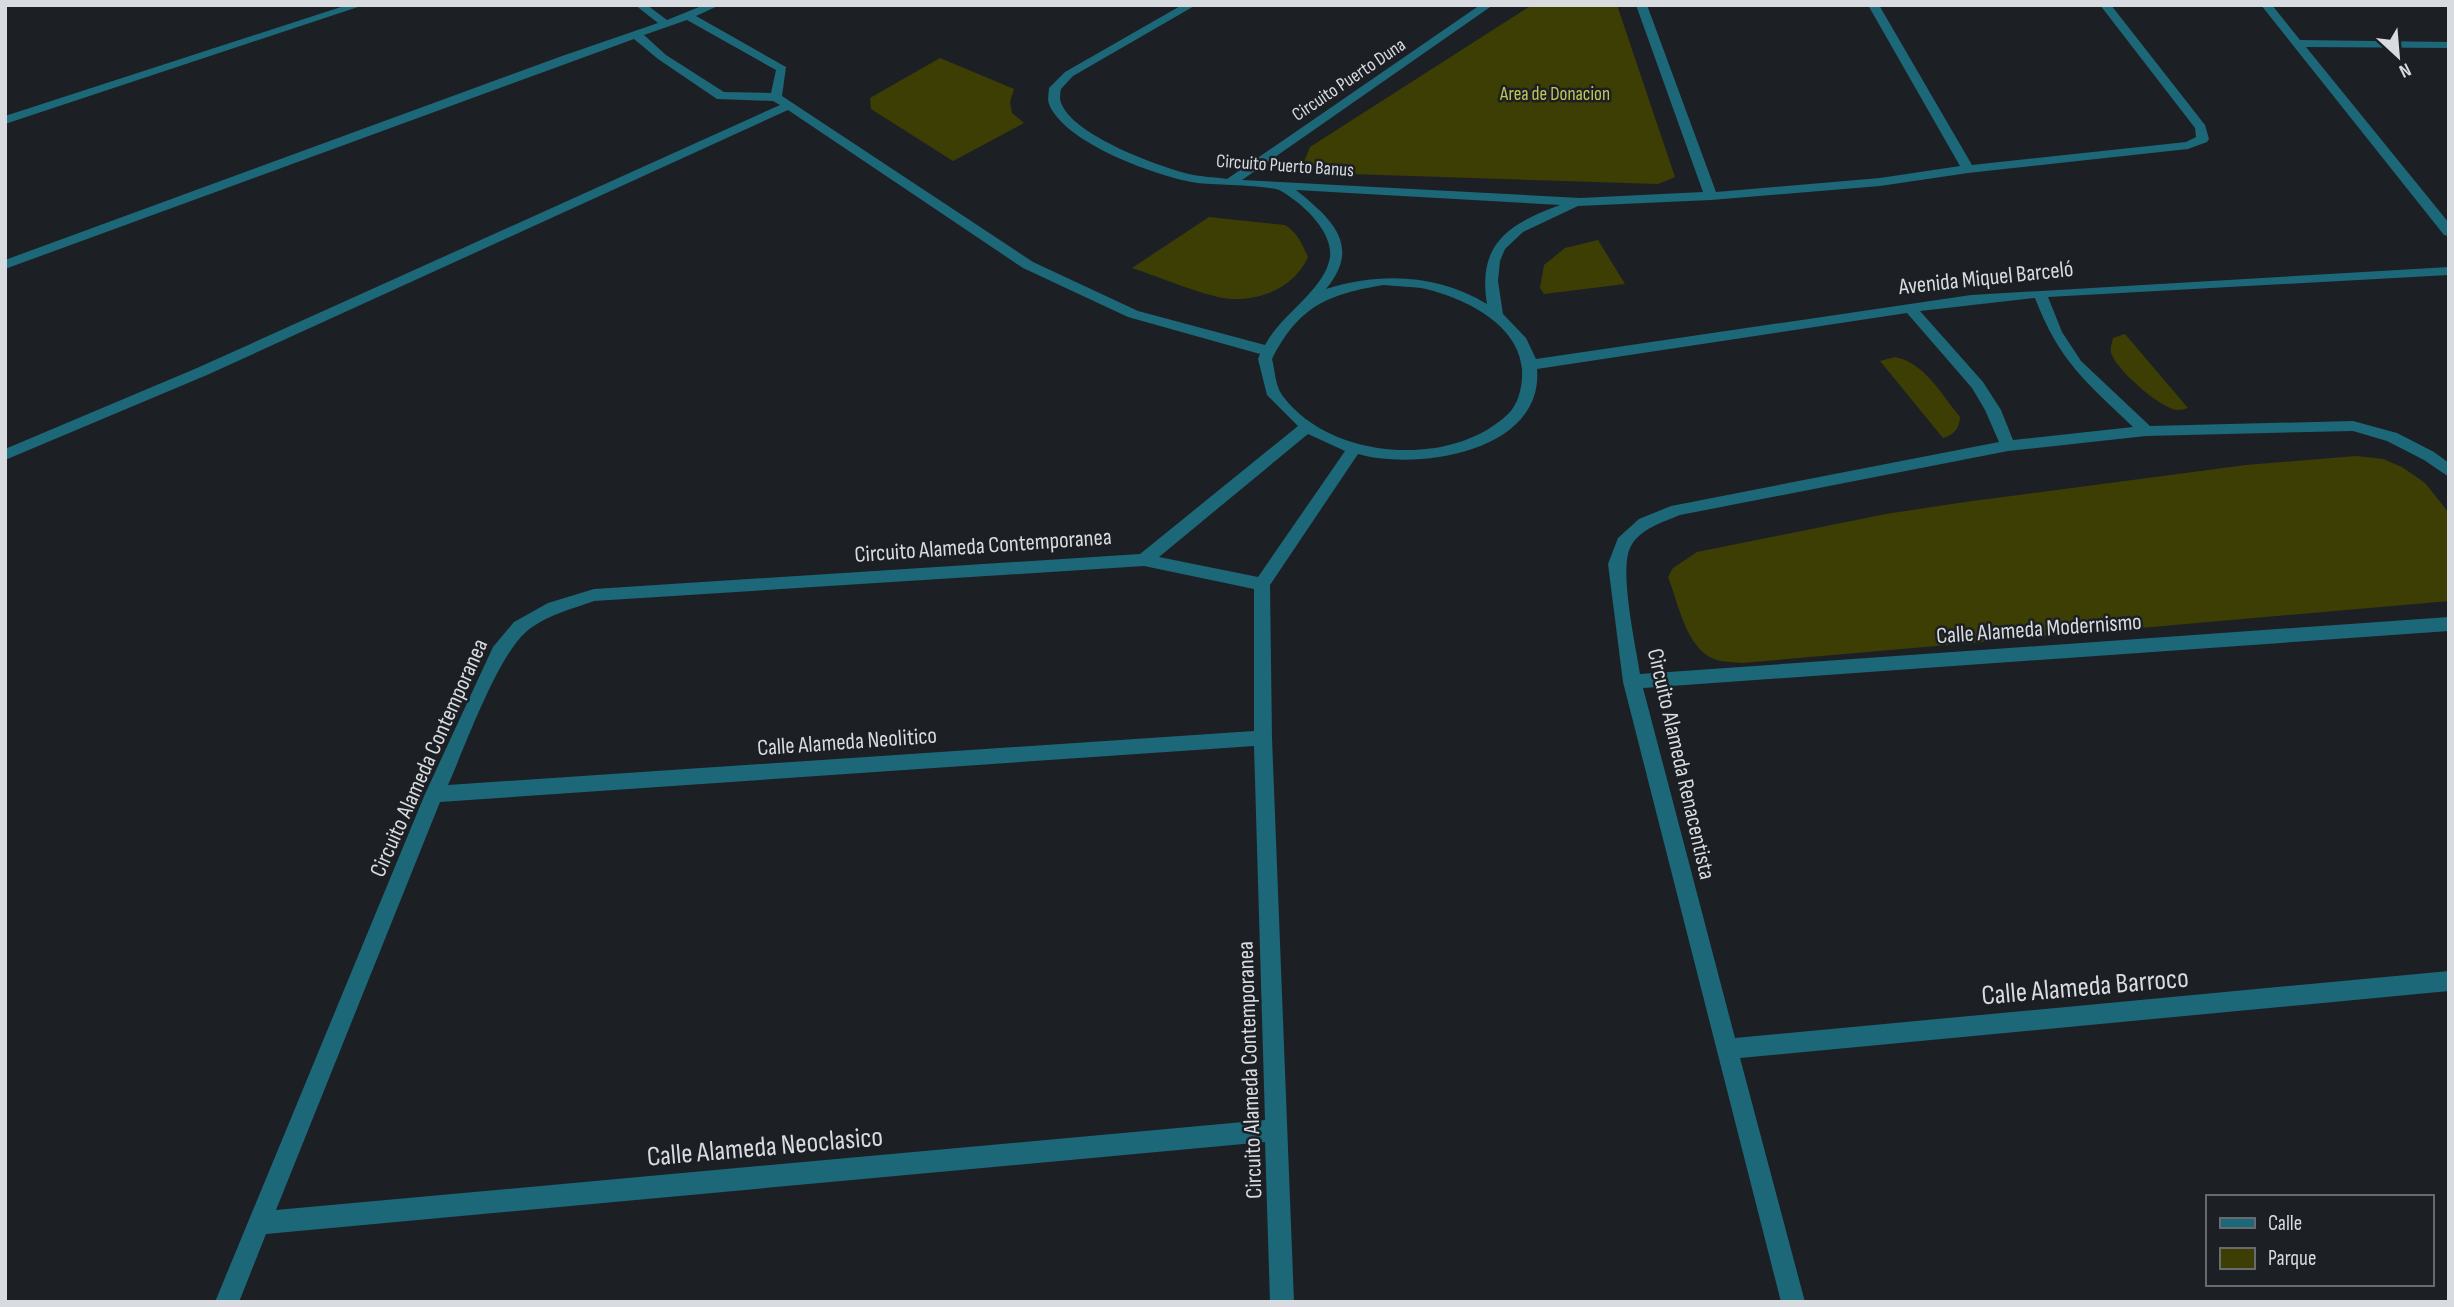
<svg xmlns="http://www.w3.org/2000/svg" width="2454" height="1307" font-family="'Sofia Sans Condensed',sans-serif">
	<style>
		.green { fill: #3d3e04 }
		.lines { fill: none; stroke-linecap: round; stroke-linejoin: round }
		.street { fill: #1c6778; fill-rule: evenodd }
		.labels { text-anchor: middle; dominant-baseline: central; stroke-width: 5; stroke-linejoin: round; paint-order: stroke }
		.far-street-label { font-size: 19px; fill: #d8dbdf; stroke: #1c2025 }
		.far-park-label { font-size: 19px; fill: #c3c755; stroke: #1c2025 }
		.street-label { font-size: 23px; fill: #d8dbdf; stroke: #1c2025 }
		.near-street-label { font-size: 28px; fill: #d8dbdf; stroke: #1c2025 }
	</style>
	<rect width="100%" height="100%" fill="#1c2025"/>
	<path class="green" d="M1532,5H1617L1675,177L1658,184L1320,173L1304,162L1310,147Z
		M940,58L1014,89L1010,102L1012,113L1024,123L953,161L871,109L870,98Z
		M1209,217L1285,225C1299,234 1301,243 1308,257C1295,286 1264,300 1232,299C1208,298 1157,276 1132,268Z
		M1598,240L1625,284L1544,294L1540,288L1544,265L1565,248Z
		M2125,334L2188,408C2184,409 2181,410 2177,410C2160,408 2118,371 2112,355C2109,350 2112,344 2113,338Z
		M1895,357C1925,363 1941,394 1960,417C1959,429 1955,434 1943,438L1880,361Z
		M2357,456L2383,459L2402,467L2425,483L2449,513V601L1742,663C1733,662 1721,662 1714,659C1686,648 1678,602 1668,577L1673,568L1697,552L1886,514L1965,502L2246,465Z"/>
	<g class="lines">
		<path class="street" d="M347,5H364L5,124V116Z
			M635,5H647L667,20L704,5H720L696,16L786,67L782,96L1033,262L1138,311L1265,345C1281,314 1325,290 1330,257C1333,231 1302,203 1281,191C1271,185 1213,185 1197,183C1158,177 1064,143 1049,104C1047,99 1049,93 1049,88L1065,72L1182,5H1196L1073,76L1061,89C1060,94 1059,100 1062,105C1076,136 1157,166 1189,174C1201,177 1214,177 1227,179L1480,5H1493L1242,180L1580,198L1703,192L1636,5H1647L1716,192L1880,178L1960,166L1868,5H1879L1972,165L2186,142L2196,137L2195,128L2100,5H2111L2205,125L2209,139L2207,142L2188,149L1968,173L1880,186L1711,200L1578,206L1523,232L1505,249L1500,261L1498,281L1503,314L1526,338L1536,359L1971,295L2449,267V275L2048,297L2062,332L2081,361L2150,426L2353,421L2397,433L2434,452L2449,463V477L2424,460L2387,441L2353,431L2146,436L2008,451L1680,515C1663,522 1640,529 1631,546C1618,568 1636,646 1640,674L2449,617V631L1643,688L1735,1038L2449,971V991L1740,1058L1805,1302H1781L1623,682L1608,564L1618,538L1639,519L1671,506L1999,442L1985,410L1972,388L1907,313L1537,369C1544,452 1417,471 1358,454L1270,585L1272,738L1294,1302H1270L1265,1142L266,1234L239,1302H215L425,794L493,647L514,622L548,603L594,589L1140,554L1298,426L1267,395L1258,359L1260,354L1128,317L1023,268L788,110L207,375L5,460V449L197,368L780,105L773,101L717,99L658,59L634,39L5,269V260L562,56L658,23ZM687,20L776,70L771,93L724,92L666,55L644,35ZM1296,190L1560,205C1509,224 1477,243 1487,304C1437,274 1381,272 1326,289C1362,246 1332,219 1296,190ZM1384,285C1398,287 1413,286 1426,289C1466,299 1518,324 1522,369C1523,384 1519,404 1508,414C1451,469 1329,460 1282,395C1275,385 1275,370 1272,359C1299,306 1328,294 1384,285ZM2035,298C2059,361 2086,382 2133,427L2013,440L2001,410L1983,382L1920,311ZM1308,434L1345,451L1258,577L1159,557ZM1144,566L1254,589V731L448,785C465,747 497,657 526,632C544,616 572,609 594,601ZM1254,746L1265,1120L276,1210L440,802Z
			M2261,5H2272L2300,40L2449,42V48L2306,47L2449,223V236L2444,235Z"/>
	</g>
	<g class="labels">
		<g class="far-street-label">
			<text transform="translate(1349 80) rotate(-34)">Circuito Puerto Duna</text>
			<text transform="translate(1285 166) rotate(4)">Circuito Puerto Banus</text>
		</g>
		<g class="far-park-label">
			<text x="1555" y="94">Area de Donacion</text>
		</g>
		<g class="street-label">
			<text transform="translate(1986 278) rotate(-6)">Avenida Miquel Barceló</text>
			<text transform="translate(983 546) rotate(-4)">Circuito Alameda Contemporanea</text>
			<text transform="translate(2039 629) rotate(-4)">Calle Alameda Modernismo</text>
			<text transform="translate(847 742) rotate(-4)">Calle Alameda Neolitico</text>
			<text transform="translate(429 758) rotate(-66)">Circuito Alameda Contemporanea</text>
			<text transform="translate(1681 764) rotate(77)">Circuito Alameda Renacentista</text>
			<text transform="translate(1250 1070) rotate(-92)">Circuito Alameda Contemporanea</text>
		</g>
		<g class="near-street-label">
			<text transform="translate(2085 987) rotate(-5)">Calle Alameda Barroco</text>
			<text transform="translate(765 1147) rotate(-5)">Calle Alameda Neoclasico</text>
		</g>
	</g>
	<rect width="2454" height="1307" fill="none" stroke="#d8dbdf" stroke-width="14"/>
	<rect x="2206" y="1195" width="228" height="91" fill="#1c2025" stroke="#676b6f" stroke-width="2"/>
	<rect x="2220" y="1218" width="35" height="10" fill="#1c6778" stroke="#676b6f" stroke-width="2"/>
	<text x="2268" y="1230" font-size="21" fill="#d8dbdf">Calle</text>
	<rect x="2220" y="1248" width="35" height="21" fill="#3d3e04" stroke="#676b6f" stroke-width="2"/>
	<text x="2268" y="1265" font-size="21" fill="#d8dbdf">Parque</text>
	<g transform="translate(2398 56) rotate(154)" stroke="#1c2025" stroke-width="5" paint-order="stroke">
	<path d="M0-5L12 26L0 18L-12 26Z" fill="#d8dbdf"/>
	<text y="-10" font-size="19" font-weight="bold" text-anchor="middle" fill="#d8dbdf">N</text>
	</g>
</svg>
